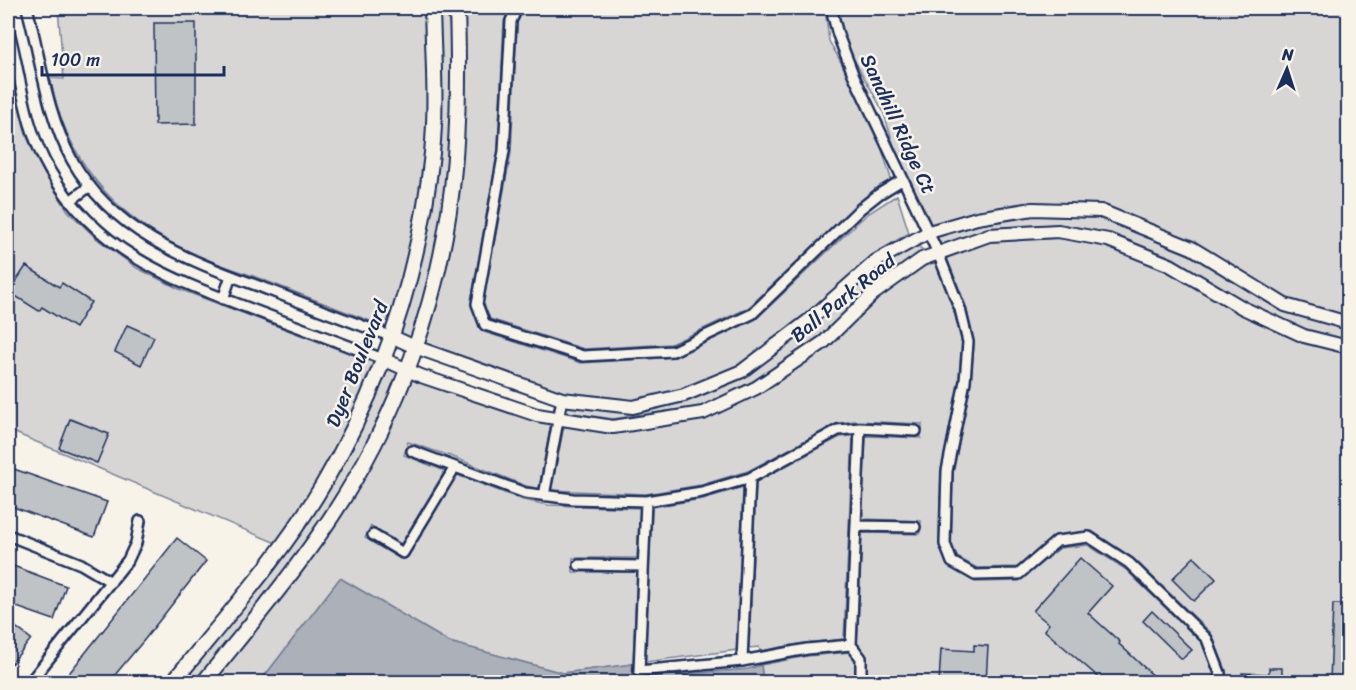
<svg xmlns="http://www.w3.org/2000/svg" width="1356" height="690" font-family="Sriracha,sans-serif">
	<style>
		.green { fill: #d7d6d4; stroke: #798299; stroke-width: 1.5 }
		.water { fill: #acb0b9; stroke: #727c95; stroke-width: 1.5 }
		.building { fill: #c0c3c5; stroke: #1b2f5e; stroke-width: 1.5 }
		.lines { fill: none; stroke-linecap: round; stroke-linejoin: round }
		.minor-casing { stroke: #1b2f5e; stroke-width: 14 }
		.tertiary-casing { stroke: #1b2f5e; stroke-width: 16 }
		.secondary-casing { stroke: #1b2f5e; stroke-width: 18 }
		.minor { stroke: #f7f3e8; stroke-width: 9 }
		.tertiary { stroke: #f7f3e8; stroke-width: 12 }
		.secondary { stroke: #f7f3e8; stroke-width: 14 }
		.labels { text-anchor: middle; dominant-baseline: central; stroke-width: 5; stroke-linejoin: round; paint-order: stroke }
		.street-label { font-size: 20px; fill: #1b2f5e; stroke: #f7f3e8 }
	</style>
	<rect width="100%" height="100%" fill="#f7f3e8"/>
	<filter id="ink" filterUnits="userSpaceOnUse"><feTurbulence type="fractalNoise" baseFrequency=".0167" numOctaves="2"/><feDisplacementMap in="SourceGraphic" scale="12" xChannelSelector="R" yChannelSelector="G"/><feConvolveMatrix kernelMatrix="1 2 1 2 8 2 1 2 1" color-interpolation-filters="sRGB"/></filter>
	<g filter="url(#ink)">
		<path class="green" d="M58,8H426C427,55 429,102 426,149C422,210 407,270 389,328C343,311 298,293 253,276C232,268 209,262 189,252C114,217 66,160 50,78L64,79Z
			M438,8H445C455,37 452,68 451,99C450,155 446,213 433,267C427,291 418,314 411,338L401,333C419,274 435,212 438,149C441,102 438,55 438,8Z
			M463,8H510L504,21L498,151L471,303L480,328L484,332L581,363L675,357L756,319L866,215L897,195L909,233L872,255L804,316L739,365L683,389L633,400L564,392L423,342C430,319 439,296 445,272C464,193 466,109 464,28L465,27Z
			M825,8L829,41L872,117L892,182L858,204L748,308L671,344L584,349L490,319L483,303L511,153L517,23L524,9Z
			M837,8H1348V316L1287,298L1195,242L1101,204L1027,202L976,211L920,228L883,111L840,35Z
			M8,74H12L26,135L44,173L68,211L97,239L137,268L179,289L375,363C348,426 320,490 276,543L8,430Z
			M1033,216L1100,218L1189,255L1283,311L1348,330V340L1306,329L1246,302L1173,258L1110,233L1058,224L989,228L940,246L931,239L978,225Z
			M1058,238L1107,246L1168,272L1240,314L1302,343L1348,354V682H1225L1226,670L1211,633L1133,558L1092,531L1054,536L1017,567L977,568L957,557L951,542L953,472L971,382L974,343L966,306L947,258L990,242Z
			M916,245L925,251L870,289L820,336L753,381L701,406L613,419L566,412L567,406L627,413L628,415H638V413L686,402L744,378L812,327L879,266Z
			M935,262L954,311L962,343L959,380L941,471L939,543L947,565L975,582L1019,581L1060,548L1088,545L1125,569L1202,643L1214,674L1213,682H763L761,665L807,656L851,652L857,646L862,533L920,534L921,521L862,519L866,436L921,438L922,424L855,421L838,423L748,471L701,485L646,494L551,490L564,426L614,433L705,419L759,394L827,348L876,300L925,266Z
			M386,368L398,373C381,412 363,451 342,488C301,558 246,620 196,682H181C232,619 287,558 329,488C352,450 369,409 386,368Z
			M410,378L535,421L551,424L539,489L526,486L453,457L408,442L404,455L445,471L401,544L371,526L365,538L400,559L408,557L457,475L523,500L548,505L640,508L637,558H573V572H637L633,664L563,673L449,642L340,578L260,682H212L307,565L352,497Z
			M853,436L844,639L806,643L760,651L759,647L749,648L756,482L840,437Z
			M743,487L737,650L645,662L652,507L703,499Z"/>
		<path class="water" d="M340,578L449,642L563,673L633,664L632,671L639,678L748,669L761,665L763,682H260Z"/>
		<path class="building" d="M154,23H196V124L155,125Z
			M26,266L59,287L62,283L91,302L75,328L42,307L39,311L9,292Z
			M127,325L154,337L141,365L115,352Z
			M70,419L109,434L97,463L59,448Z
			M14,469L107,502L94,537L8,505V487Z
			M177,538L206,561L145,639L109,682H62Z
			M1194,557L1216,579L1194,601L1172,579Z
			M1080,558L1112,586L1088,613L1120,642L1119,644L1160,682H1104L1044,630L1049,624L1033,611Z
			M8,564L66,586L54,620L8,604Z
			M1333,604H1348V682H1330Z
			M1152,611L1192,650L1182,659L1143,621Z
			M8,621L31,639L8,668Z
			M974,645L988,646L986,682H939L941,649L974,651Z
			M1269,668H1282V682H1242V673L1269,674Z"/>
		<g class="lines">
			<g class="minor-casing">
				<path id="minor" d="M27,8C41,59 46,113 72,160C115,236 192,261 269,290C310,306 351,322 393,337
					M517,8L511,21L504,151L477,304L485,325L583,356L673,351L752,314L860,209L879,194L902,180
					M831,8L838,35L853,74L938,253L960,309L968,342L965,381L947,471L945,544L952,562L975,575L1019,574L1057,541L1089,537L1129,563L1207,639L1220,673L1219,682
					M8,28C21,76 24,127 50,171C97,252 169,278 251,309C295,326 339,342 383,359
					M70,201L90,186
					M223,299L231,276
					M412,451L525,493L573,499L646,501L702,492L750,478L838,430L860,428L916,431
					M544,496L562,399
					M646,501L639,671L742,661L807,649L851,645L860,428
					M856,526L915,527
					M8,535L81,564L111,582
					M373,535L403,553L455,467
					M579,565L643,566
					M851,645L861,658V682
					M742,661L750,478
					M30,682L128,560L136,543L140,521"/>
			</g>
			<g class="tertiary-casing">
				<path id="tertiary" d="M393,337L415,347L562,399L633,407L684,395L742,371L808,321L876,261L929,232L977,218L1033,209L1101,211L1192,248L1285,305L1348,323
					M383,359L421,376L537,415L613,427L703,413L756,388L824,342L873,294L922,259L989,235L1058,231L1108,240L1170,265L1243,308L1304,336L1348,347"/>
			</g>
			<g class="secondary-casing">
				<path id="secondary" d="M173,682C224,619 283,554 324,483C383,382 420,270 432,153C437,105 433,55 432,8
					M204,682C253,621 305,561 346,494C398,410 435,309 449,211C459,144 459,75 457,8"/>
			</g>
			<use href="#minor" class="minor"/>
			<use href="#tertiary" class="tertiary"/>
			<use href="#secondary" class="secondary"/>
		</g>
	</g>
	<g class="labels">
		<g class="street-label">
			<text transform="translate(898 124) rotate(65)">Sandhill Ridge Ct</text>
			<text transform="translate(843 298) rotate(-39)">Ball Park Road</text>
			<text transform="translate(357 364) rotate(-68)">Dyer Boulevard</text>
		</g>
	</g>
	<rect width="1356" height="690" fill="none" stroke="#f7f3e8" stroke-width="30"/>
	<rect x="15" y="15" width="1326" height="660" fill="none" stroke="#1b2f5e" stroke-width="2" filter="url(#ink)"/>
	<g transform="translate(1287 69) rotate(3)" stroke="#f7f3e8" stroke-width="4.5" paint-order="stroke">
	<path d="M0-4.5L10 22L0 15L-10 22Z" fill="#1b2f5e"/>
	<text y="-9" font-size="16" font-weight="bold" text-anchor="middle" fill="#1b2f5e">N</text>
	</g>
	<path d="M42 66v9h182v-9" fill="none" stroke="#1b2f5e" stroke-width="3"/>
	<text x="51" y="66" font-size="18" fill="#1b2f5e" stroke="#f7f3e8" stroke-width="4.5" paint-order="stroke">100 m</text>
</svg>
